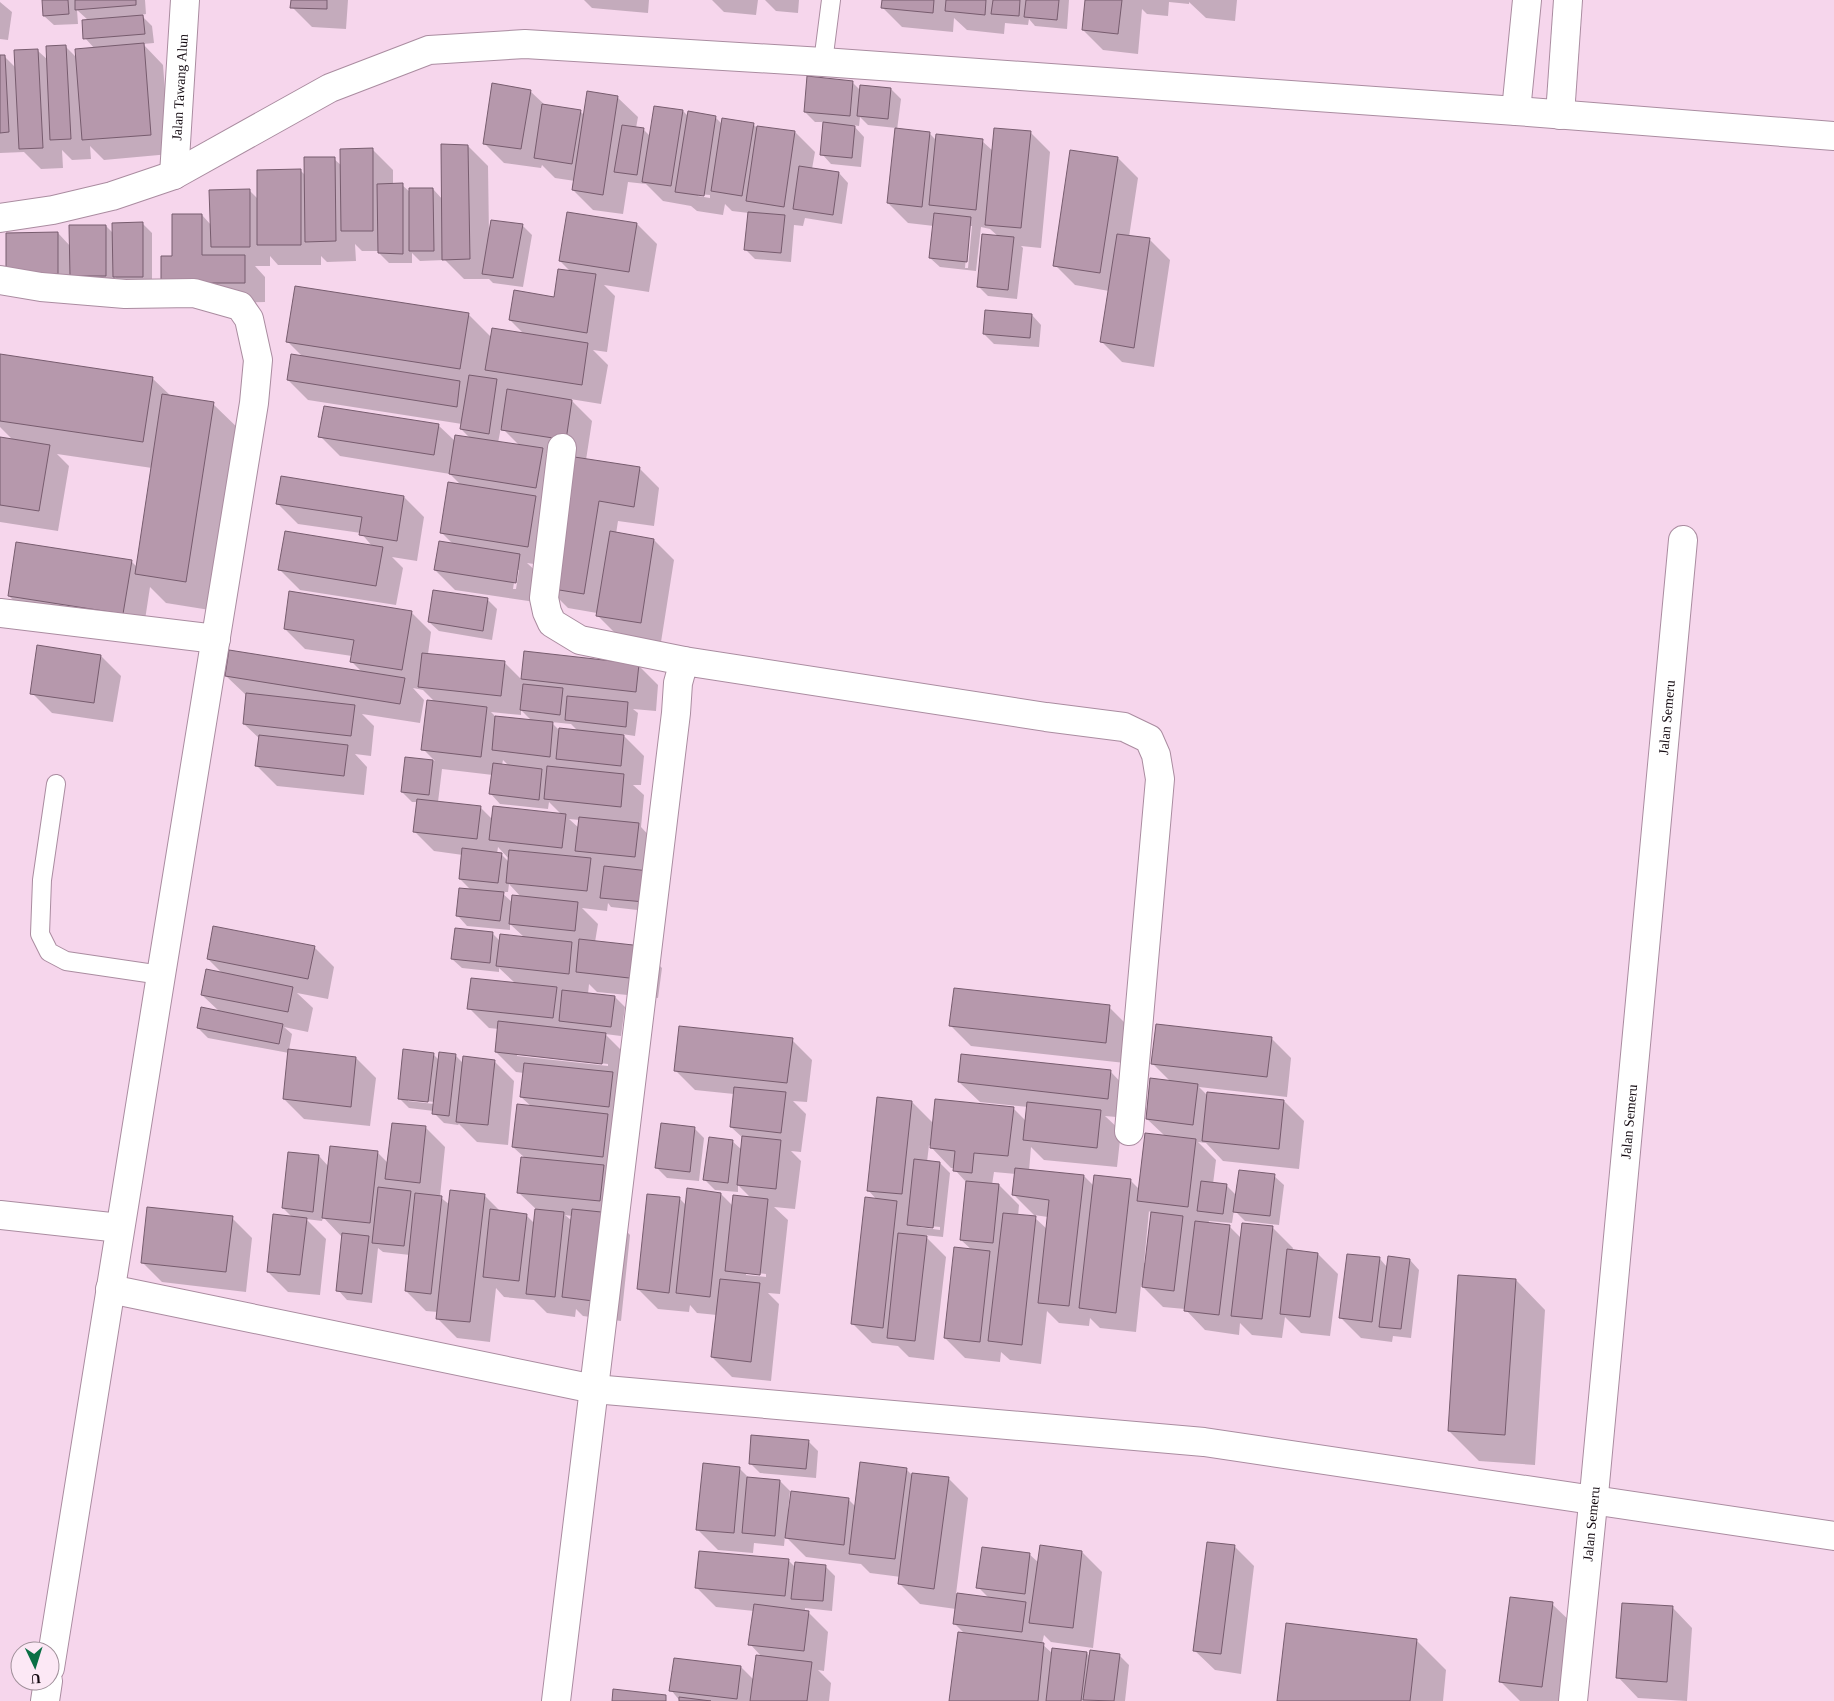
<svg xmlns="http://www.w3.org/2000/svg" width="1834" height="1701" font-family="Georgia,serif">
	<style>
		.shadow { fill: #0003; fill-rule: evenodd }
		.building { fill: #b698ac; stroke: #775c6e }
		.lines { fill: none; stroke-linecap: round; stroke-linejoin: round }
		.lane-casing { stroke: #aa8ca0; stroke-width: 20 }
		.street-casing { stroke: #aa8ca0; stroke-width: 30 }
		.secondary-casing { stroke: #aa8ca0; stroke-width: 30 }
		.lane { stroke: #fff; stroke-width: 18 }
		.street { stroke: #fff; stroke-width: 28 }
		.secondary { stroke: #fff; stroke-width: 28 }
		.labels { text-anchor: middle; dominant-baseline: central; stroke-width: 5; stroke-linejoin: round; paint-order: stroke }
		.street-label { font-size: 14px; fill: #130910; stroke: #fce8f5 }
	</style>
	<rect width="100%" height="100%" fill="#f6d6ec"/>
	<path class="shadow" d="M43,0H145L146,14L141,15L152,26L154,43L143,44L163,65L170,154L104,160L90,146L91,159L72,160L62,150L63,168L41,169L24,152L0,153V57L4,56L16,68L38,51L48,60L66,47L77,58L95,49L85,38L88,20L77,10L78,24L54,25L44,16Z
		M292,0H348L346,29L312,27L292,7Z
		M584,0H649L648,13L592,8Z
		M712,0H758L756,15L724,12Z
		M765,0H799L798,13L776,11Z
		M883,0H1069L1067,29L1035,26L1029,19L1028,25L1005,23L1004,34L967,30L954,18L953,32L902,27L882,7Z
		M1086,0H1237L1235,21L1206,18L1189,2V4L1169,2L1168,16L1147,14L1142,9L1138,54L1103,50L1083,30Z
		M0,2L12,12L8,40L0,39Z
		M853,83L861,91L891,89L901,99L897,130L929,133L937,141H982L993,151L1030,132L1050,152L1041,248L1021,246L1023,248L1017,299L988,296L978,286L999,237L990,229L981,227L976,271L940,267L930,258L934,226L908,223L888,203L896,128L868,125L860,117L859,126L853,125L864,137L861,167L831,164L822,154L825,122H815L805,112ZM969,226H972L968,268H965Z
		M530,91L546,106L580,111L585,116L617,97L638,117L636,128L643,129L650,136L683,111L689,117H715L722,124H753L758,129L795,132L815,152L812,169L839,173L848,183L842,224L805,218L803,226L794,225L791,262L755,259L745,249L749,213L732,211L725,204L723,215L697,211L691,206L663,201L646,184L628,182L623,214L593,210L573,190L575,181L555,178L542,165L541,168L504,163L484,143ZM698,194L710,195V198L698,196Z
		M468,146L488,166L489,235L522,225L532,235L523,287L493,283L489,279H464L445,260L420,261L412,253V263H389L379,253V251H362L355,244L356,261L327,262L321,256V265H278L270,256V266H255L265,277V302L183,303L173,257L202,215L211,225L249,190L258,199L300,170L306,176L334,159L342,166L373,150L393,170V185H402L410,192L433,189L443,200Z
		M1118,158L1138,178L1129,237L1150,240L1170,260L1154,367L1122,362L1102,342L1109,291L1075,285L1055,265Z
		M142,223L152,233V286H124L115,277V285L27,294L58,233L71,247L106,226L114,234Z
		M637,224L657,244L649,292L604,285L615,296L607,352L593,350L608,365L601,404L570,399L592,421L586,460L639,468L659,488L654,526L618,521L616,534L654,540L674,560L661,642L617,635L597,615V613L568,608L548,588L569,457L546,453L562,470L548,566L527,563L540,575L535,602L455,590L435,570L454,545L442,533L462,486L450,474L340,456L320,436L438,425L455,441L471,439L461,429L462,424L308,400L288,380L303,357L288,342L296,287L469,315L491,337L525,335L510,320L555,298L571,272L560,261ZM501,427L520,446L498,443ZM516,570H519L516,589H513Z
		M1032,315L1041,325L1039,347L994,344L984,334Z
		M0,364L152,378L172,397L213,404L243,433L216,611L166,603L150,587L143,633L29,616L9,596L131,561L137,567L152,468L57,454L69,466L58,531L0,522V438L13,440L0,427Z
		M404,497L424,517L417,561L392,557L403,568L396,605L300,590L280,570L372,546L361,533L298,524L278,504Z
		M487,599L497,609L492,640L439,631L429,622Z
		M411,612L431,632L428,654L504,662L522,680L525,652L638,665L658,685L656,711L633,709L638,713L635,736L622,734L644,756L641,785H633L644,795L641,827L658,845L655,912L611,907L608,903L607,911L582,908L598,924L595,942L641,948L662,968L658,998L597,992L589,984L588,994L615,997L625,1007L621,1036L605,1034L625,1054L616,1220L630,1235L621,1321L583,1316L576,1309L575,1317L547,1313L534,1300L504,1297L496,1288L490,1342L457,1338L437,1318L438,1312L426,1311L406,1291L410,1255L383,1252L378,1248L372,1303L347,1300L338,1290L343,1238L323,1217L322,1221L306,1219L326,1239L320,1295L288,1292L268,1272L293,1218L283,1208L319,1156L329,1167L377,1152L388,1163L425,1127L445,1147L440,1197L450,1205L484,1195L501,1212L526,1215L535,1224L537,1210L518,1192L525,1158L513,1147L532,1107L521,1097L524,1073L516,1072L496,1052L499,1029L489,1028L469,1008L515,983L499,968V972L462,968L452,959L492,933L500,941L525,938L510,924V930L467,926L458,916L472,891L460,879L463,855L434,851L414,831L417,802H412L402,792L406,758L435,761L423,749L435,702L423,690L413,688L424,700L420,723L362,714L374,726L371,756L355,754L367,767L364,795L277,786L257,766L260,739L244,724L247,696L226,676L363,673L351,661L352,656L305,649L285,629ZM521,710L532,721L496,717L491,712L521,715ZM551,722L571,724L578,731H560ZM503,760L509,766L502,765ZM442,769L493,775L491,794L500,804L548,809L549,802L561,814L493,820L480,807L438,802ZM569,819L580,820L579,828ZM498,847L509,859V862L501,854H497ZM509,884L522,898L513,903L501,892H508ZM517,1054L608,1064V1066L517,1056ZM565,1215L572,1216V1221Z
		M101,656L121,676L113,722L52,713L32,693Z
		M314,947L334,967L328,999L297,993L313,1008L308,1032L284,1027L292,1034L289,1050L356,1058L376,1078L370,1126L304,1119L284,1099L289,1053L208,1038L198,1028L220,1012L202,995L223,974L208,959Z
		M1109,1007L1129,1027L1125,1063L971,1046L951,1026Z
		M1271,1038L1291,1058L1287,1097L1199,1087L1208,1096L1284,1101L1304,1121L1299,1169L1223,1161L1206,1143L1198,1142L1216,1160L1213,1184L1226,1185L1237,1196L1274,1176L1284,1185L1279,1225L1245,1221L1234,1210L1232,1223L1209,1221L1208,1224L1229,1226L1241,1238L1243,1224L1273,1228L1293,1248L1292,1251L1318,1254L1338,1274L1330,1336L1301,1333L1285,1317L1282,1338L1252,1335L1240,1323L1239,1335L1205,1330L1185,1309L1163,1307L1141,1285L1136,1332L1100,1328L1090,1318L1089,1326L1059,1323L1047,1311L1041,1364L1010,1360L1001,1352L1000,1362L965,1358L945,1338L972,1250L961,1240L967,1183L955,1170V1168H951L929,1145L927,1162L940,1163L950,1173L943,1237L924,1235L946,1257L934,1360L909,1357L898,1346L872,1343L852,1323L877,1200L868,1190L912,1102L934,1124L1013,1108L1026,1121L1028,1107L980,1102L959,1082L1110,1071L1130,1092L1128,1118L1105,1116L1121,1131L1117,1167L1044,1160L1031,1147L1029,1171L1084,1176L1094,1186L1130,1180L1140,1190L1165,1136L1147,1119L1171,1082L1153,1064ZM994,1172L1016,1174L1014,1195L1034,1215L1048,1217L1047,1229L1035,1218L1018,1216L1019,1205L999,1185H992ZM1149,1211L1152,1214L1146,1263H1144ZM918,1225L940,1227V1230L918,1227Z
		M792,1040L812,1060L807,1102L793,1101L806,1114L801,1152L791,1151L801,1161L795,1209L774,1207L788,1220L780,1294L768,1293L779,1304L771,1381L732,1377L712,1357L717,1315L697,1313L690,1305L689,1312L658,1309L638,1289L679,1198L686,1205L721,1194L733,1206L751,1198L738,1185V1192L715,1190L705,1180L732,1141L742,1150L743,1138L731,1127L734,1094L695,1090L675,1070ZM746,1272L766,1274V1277L746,1275Z
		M433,1054L439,1060L455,1055L464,1064L494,1061L514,1081L508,1145L477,1142L459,1124L458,1125L444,1123L434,1113V1111L409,1108L399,1098ZM408,1099L434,1102V1104L408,1101Z
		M694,1128L704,1138L699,1181L667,1178L657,1168Z
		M232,1218L252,1238L246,1292L162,1282L142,1262Z
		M1380,1259L1387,1267L1410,1260L1419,1270L1411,1338L1393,1336L1392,1342L1361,1338L1341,1318Z
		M1516,1280L1545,1310L1535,1465L1479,1461L1449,1431Z
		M808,1441L818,1451L816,1478L760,1473L750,1463Z
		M739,1468L749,1478L780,1481L790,1491L788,1511H790L849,1500L856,1507L906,1469L913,1476L948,1478L968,1498L956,1594L989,1598L978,1587L1029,1554L1039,1563L1082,1552L1102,1572L1093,1648L1051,1642L1044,1635L1042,1644L1053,1654L1087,1653L1090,1657L1119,1655L1129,1665L1125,1701H951L966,1635L954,1623L956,1609L920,1604L900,1584L901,1577L870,1573L861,1564L806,1557L785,1536L784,1546L754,1543L753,1553L718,1550L698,1530Z
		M1234,1546L1254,1566L1241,1674L1215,1670L1194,1650Z
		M788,1560L796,1568L825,1566L835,1576L832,1611L805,1608V1611L808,1612L828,1632L824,1671L818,1670L831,1683L829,1701H680L671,1690L675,1659L741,1667L754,1680L762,1657L750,1644L754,1611L716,1607L696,1587Z
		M1552,1604L1573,1624L1562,1701H1520L1501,1682Z
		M1672,1607L1692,1628L1687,1701L1638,1698L1618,1677Z
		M1416,1640L1446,1670L1443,1701H1278Z"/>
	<path class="building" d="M42,0H68L69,14L43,16Z
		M75,0H136V5L75,10Z
		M291,0H327V9L290,8Z
		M882,0H934L933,13L881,8Z
		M946,0H986L985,15L945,11Z
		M993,0H1020L1019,16L991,14Z
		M1026,0H1059L1057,20L1024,17Z
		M1085,0H1122L1118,34L1082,30Z
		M143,15L145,34L83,39L82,20Z
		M144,43L151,135L82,140L75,49Z
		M66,45L71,139L50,140L46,46Z
		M38,49L43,148L19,149L14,50Z
		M0,55H5L9,132L0,133Z
		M807,76L853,81L850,116L804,112Z
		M492,83L531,90L521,149L483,144Z
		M860,85L891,88L888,119L857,116Z
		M587,91L618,96L603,195L572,190Z
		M542,104L581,110L572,164L534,158Z
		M654,106L683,110L671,186L642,182Z
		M688,111L716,116L704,196L675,192Z
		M722,118L754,123L742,196L711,191Z
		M823,122L855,126L852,158L820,155Z
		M622,125L644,128L637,175L614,172Z
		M757,126L795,131L784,207L746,201Z
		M895,128L930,132L922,207L887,203Z
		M994,128L1031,131L1021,228L985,225Z
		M936,134L983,139L976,210L929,205Z
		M441,144L468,145L470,259L442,260Z
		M373,148V231H341L340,149Z
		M1070,150L1118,157L1100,273L1053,266Z
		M304,157H335L336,241L305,242Z
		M799,166L839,172L833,215L793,209Z
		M301,169V245H257V170Z
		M403,183V254L378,253L377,184Z
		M409,188H433L434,251H409Z
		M250,189V247H211L209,190Z
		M567,212L637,223L629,272L559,261Z
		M748,212L785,215L781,253L744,250Z
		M934,213L971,217L967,262L929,258Z
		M172,214H202V255H245V283H161V256H172Z
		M491,220L523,224L513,278L482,274Z
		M143,222V277H113L112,223Z
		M69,225H106V276H70Z
		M58,232V274H6V233Z
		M982,234L1014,237L1008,290L977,287Z
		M1117,234L1150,238L1134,348L1100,342Z
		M558,269L596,274L587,333L509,320L514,290L554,297Z
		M295,286L469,313L460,369L286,342Z
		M985,310L1032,314L1030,338L983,334Z
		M492,328L588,343L582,385L485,370Z
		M0,354L153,377L143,442L0,421Z
		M291,354L460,381L457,407L287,380Z
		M469,375L497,379L489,434L460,429Z
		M507,389L572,400L566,440L501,430Z
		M162,394L214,402L186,582L135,574Z
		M324,406L439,424L434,455L318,437Z
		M455,435L543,448L536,488L449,474Z
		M0,437L50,445L39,511L0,505Z
		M568,456L640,467L634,507L599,501L584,594L547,588Z
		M281,476L404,496L397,541L359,535L362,517L276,504Z
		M448,482L536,496L528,547L440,533Z
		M285,531L383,547L376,586L278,570Z
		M610,531L654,539L641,623L596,616Z
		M439,541L520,554L516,583L434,570Z
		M16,542L132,560L123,614L8,596Z
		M433,590L488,598L483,631L428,622Z
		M289,591L412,611L402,670L350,662L354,640L284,629Z
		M37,645L101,655L94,703L30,694Z
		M229,650L405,678L400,704L225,676Z
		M524,651L639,664L636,692L521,679Z
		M422,653L505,661L501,696L418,687Z
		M523,684L563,688L560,715L520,710Z
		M246,693L355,705L351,736L243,724Z
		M567,696L628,702L626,727L565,720Z
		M427,700L487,707L481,757L421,750Z
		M495,716L553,722L550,757L492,750Z
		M559,728L624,735L621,766L556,759Z
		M259,735L348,745L344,776L255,766Z
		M405,757L433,760L429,795L401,792Z
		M493,763L542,769L539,800L489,794Z
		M547,766L624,774L621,807L544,799Z
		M417,799L481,806L477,839L413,832Z
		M493,806L566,814L562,848L489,840Z
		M579,817L639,823L635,857L575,851Z
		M462,848L502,853L498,883L459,879Z
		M509,850L591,858L587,891L506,883Z
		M604,866L649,871L645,902L600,898Z
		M459,888L504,892L500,921L456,916Z
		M512,895L578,902L575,931L509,924Z
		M213,926L315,946L308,979L207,959Z
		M455,928L493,932L490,963L451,959Z
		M500,934L572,942L569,974L496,966Z
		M579,939L642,946L638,979L576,972Z
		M206,969L293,987L288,1012L201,995Z
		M471,978L557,987L553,1018L467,1009Z
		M954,988L1110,1005L1106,1043L949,1026Z
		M562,990L615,996L611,1027L559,1021Z
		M201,1007L283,1024L279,1044L197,1028Z
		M498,1021L606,1033L602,1064L495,1052Z
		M1156,1024L1272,1037L1267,1077L1151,1064Z
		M679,1026L793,1038L787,1083L674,1071Z
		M288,1049L356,1057L351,1107L283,1099Z
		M403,1049L434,1053L428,1102L398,1099Z
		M439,1052L456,1054L449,1116L432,1114Z
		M961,1054L1111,1070L1108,1099L958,1082Z
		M463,1056L495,1060L488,1125L456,1122Z
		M524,1063L613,1072L609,1107L520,1097Z
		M1150,1078L1198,1084L1193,1125L1146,1119Z
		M734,1087L786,1092L781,1133L730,1127Z
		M1207,1092L1284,1100L1279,1149L1202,1141Z
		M877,1097L912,1101L902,1194L867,1191Z
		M935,1099L1014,1107L1008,1156L974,1153L972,1173L953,1171L955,1151L930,1148Z
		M1027,1102L1101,1110L1097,1148L1023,1140Z
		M517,1104L608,1114L603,1157L512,1147Z
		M392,1123L426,1126L420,1183L385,1179Z
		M661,1123L695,1127L690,1172L655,1168Z
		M1145,1133L1196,1139L1188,1207L1137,1201Z
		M742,1136L781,1140L776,1189L737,1185Z
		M709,1137L733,1140L728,1183L703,1180Z
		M330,1146L378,1151L370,1223L322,1218Z
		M288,1152L319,1155L313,1212L282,1208Z
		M521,1157L604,1165L600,1201L517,1193Z
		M914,1159L940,1162L933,1228L907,1225Z
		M1015,1168L1084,1175L1069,1306L1038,1303L1049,1200L1012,1195Z
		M1239,1170L1275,1174L1270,1216L1233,1212Z
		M1094,1175L1131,1179L1116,1313L1079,1308Z
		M966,1181L999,1184L993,1243L960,1240Z
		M1201,1181L1227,1184L1223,1214L1197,1211Z
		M378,1187L411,1191L404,1246L372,1243Z
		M687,1188L721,1193L710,1297L676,1293Z
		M450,1190L485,1194L470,1322L436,1319Z
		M415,1193L442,1196L431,1294L405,1291Z
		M647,1194L680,1197L669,1293L637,1289Z
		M733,1195L768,1199L760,1275L725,1271Z
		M865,1197L897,1201L883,1328L851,1324Z
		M147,1207L233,1216L226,1272L141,1263Z
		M490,1209L527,1214L519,1281L483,1277Z
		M535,1209L564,1212L555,1297L526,1294Z
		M572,1209L611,1213L601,1302L562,1297Z
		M1151,1212L1183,1216L1174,1291L1142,1287Z
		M1003,1213L1036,1216L1022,1345L988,1341Z
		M273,1214L307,1218L300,1275L267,1272Z
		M1195,1221L1230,1225L1219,1315L1184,1311Z
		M1242,1223L1273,1226L1262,1319L1231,1316Z
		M342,1233L369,1236L362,1294L336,1291Z
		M898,1233L927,1236L915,1341L887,1338Z
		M954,1247L990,1251L980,1342L944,1338Z
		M1287,1249L1318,1253L1310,1317L1280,1314Z
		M1347,1254L1380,1257L1372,1322L1339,1318Z
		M1388,1256L1410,1259L1401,1329L1379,1327Z
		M1458,1275L1516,1279L1505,1435L1448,1431Z
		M720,1279L760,1283L751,1362L711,1357Z
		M751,1435L809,1440L806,1469L749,1464Z
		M860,1462L907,1468L895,1559L849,1554Z
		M703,1463L740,1467L734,1533L696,1530Z
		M912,1473L949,1477L934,1589L898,1584Z
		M747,1477L780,1480L775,1536L742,1533Z
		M791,1491L849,1498L844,1545L785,1538Z
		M1207,1542L1235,1545L1221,1654L1193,1651Z
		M1040,1545L1082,1551L1073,1628L1029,1623Z
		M982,1547L1030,1553L1025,1594L976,1588Z
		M699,1551L789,1559L785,1596L695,1588Z
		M795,1562L826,1565L823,1601L791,1599Z
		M957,1593L1026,1602L1022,1632L953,1624Z
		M1510,1597L1553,1602L1542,1687L1499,1682Z
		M1622,1603L1673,1606L1667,1682L1616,1678Z
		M754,1604L809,1611L804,1651L748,1645Z
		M1286,1623L1417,1639L1410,1701H1277Z
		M958,1632L1044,1643L1038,1701H949Z
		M1052,1648L1087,1652L1081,1701H1046Z
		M1090,1650L1120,1654L1114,1701L1083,1700Z
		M756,1655L812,1662L807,1701H750Z
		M674,1658L741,1666L737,1699L669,1691Z
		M613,1689L666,1695V1701H612Z
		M679,1697L711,1701H679Z"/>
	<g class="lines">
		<g class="lane-casing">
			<path id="lane" d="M823,62L831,0
				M56,784L42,880L40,934L49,952L66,961L161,975"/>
		</g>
		<g class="street-casing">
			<g id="street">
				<path d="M1516,111L1527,0"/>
				<path d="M1560,115L1568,0"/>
				<path id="s1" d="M174,175L185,0"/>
				<path d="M0,280L41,287L125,294L194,293L240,306L249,319L258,360L254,403L161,975L50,1668"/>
				<path d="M562,448L544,598L547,612L552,623L580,640L684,661"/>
				<path d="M0,613L216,639"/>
				<path d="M0,1215L120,1228"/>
				<path d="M110,1289L594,1389L1204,1442L1834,1536"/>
				<path d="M45,1701L48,1681"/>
				<path d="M556,1701L676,713L678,683L684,661L1046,717L1124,727L1149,739L1156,755L1160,779L1129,1131"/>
				<path id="s2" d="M1573,1701L1595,1484L1683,540"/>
			</g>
		</g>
		<g class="secondary-casing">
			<path id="secondary" d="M0,218L53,210L112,196L174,175L330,88L429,50L525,44L823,62L1516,111L1834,136"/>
		</g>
		<use href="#lane" class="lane"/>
		<use href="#street" class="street"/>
		<use href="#secondary" class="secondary"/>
	</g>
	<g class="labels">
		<g class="street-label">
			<text stroke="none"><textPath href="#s1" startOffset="88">Jalan Tawang Alun</textPath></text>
			<text stroke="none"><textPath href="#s2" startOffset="988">Jalan Semeru</textPath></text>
			<text stroke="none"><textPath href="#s2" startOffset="582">Jalan Semeru</textPath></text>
			<text stroke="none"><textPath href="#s2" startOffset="178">Jalan Semeru</textPath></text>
		</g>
	</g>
	<g transform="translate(35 1666) rotate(176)"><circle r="24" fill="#fce8f5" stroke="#9f8f99"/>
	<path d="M0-4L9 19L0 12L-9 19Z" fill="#0a6f45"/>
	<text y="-8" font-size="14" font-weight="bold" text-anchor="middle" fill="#130910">U</text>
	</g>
</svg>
